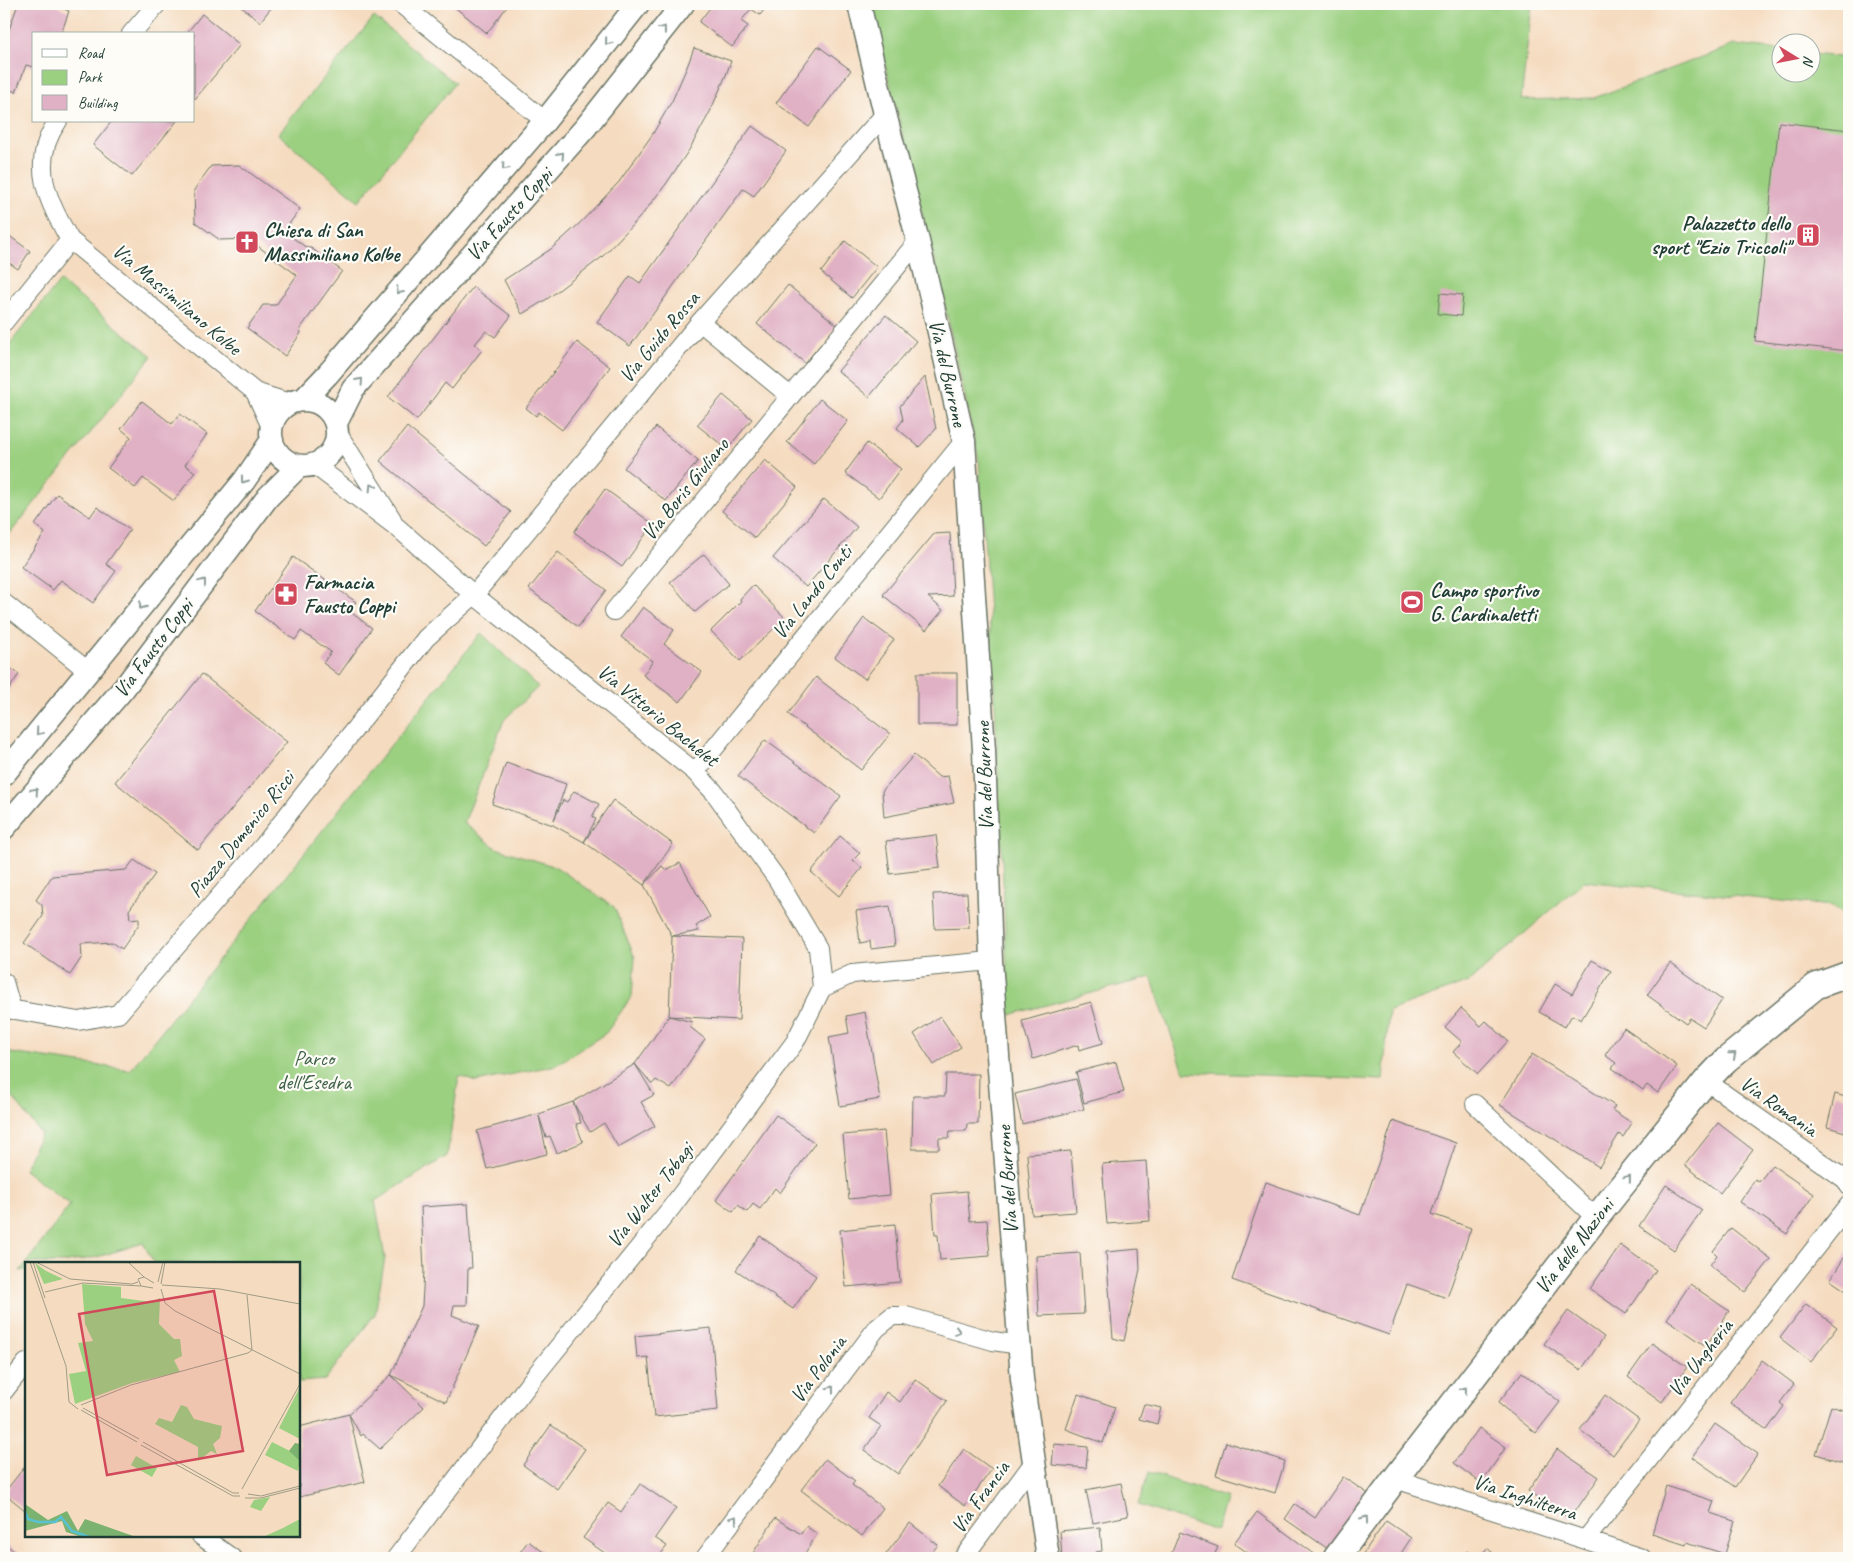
<svg xmlns="http://www.w3.org/2000/svg" width="1853" height="1562" font-family="Caveat,sans-serif">
	<style>
		.green { fill: #9bd081; stroke: #5d865a }
		.building { fill: #e0b0c4 }
		.lines { fill: none; stroke-linecap: round; stroke-linejoin: round }
		.minor-casing { stroke: #6a7465; stroke-width: 20 }
		.tertiary-casing { stroke: #6a7465; stroke-width: 25 }
		.secondary-casing { stroke: #6a7465; stroke-width: 28 }
		.minor { stroke: #fff; stroke-width: 18 }
		.tertiary { stroke: #fff; stroke-width: 22 }
		.secondary { stroke: #fff; stroke-width: 25 }
		.oneway { stroke: #8f9e9a }
		.labels { text-anchor: middle; dominant-baseline: central; stroke-width: 4.5; stroke-linejoin: round; paint-order: stroke }
		.street-label { font-size: 21px; fill: #1f3d34; stroke: #fdfcf7 }
		.poi-label { font-size: 21px; font-weight: bold; fill: #1f3d34; stroke: #fdfcf7; text-anchor: start }
		.park-label { font-size: 21px; fill: #3e6247; stroke: #fdfcf7 }
		.inset-river { fill: none; stroke: #58c2d3; stroke-width: 2.5 }
		.inset-road { fill: none; stroke: #9f9c87; stroke-width: 1 }
		.view { fill: #d1495b; fill-opacity: 0.15; stroke: #d1495b; stroke-width: 2.5 }
		.inset-edge { fill: none; stroke: #1f3d34; stroke-width: 2.5 }
	</style>
	<rect width="100%" height="100%" fill="#fdfcf7"/>
	<filter id="ink" filterUnits="userSpaceOnUse"><feTurbulence type="fractalNoise" baseFrequency=".02" numOctaves="2"/><feDisplacementMap in="SourceGraphic" scale="10" xChannelSelector="R" yChannelSelector="G"/><feConvolveMatrix kernelMatrix="1 2 1 2 8 2 1 2 1" color-interpolation-filters="sRGB"/></filter>
	<filter id="wash" filterUnits="userSpaceOnUse"><feTurbulence type="fractalNoise" baseFrequency=".0096" numOctaves="4" result="noise"/><feDisplacementMap in="SourceGraphic" scale="20" xChannelSelector="R" yChannelSelector="G"/><feGaussianBlur stdDeviation="1.12" result="paint"/><feColorMatrix in="noise" values="0 0 0 0 0 0 0 0 0 0 0 0 0 0 0 0 0 1.4 0 .05"/><feComposite in="paint" operator="in"/></filter>
	<g filter="url(#wash)">
		<rect width="100%" height="100%" fill="#f5dbbf"/>
		<path class="green" d="M870,4H1532L1521,100L1594,98L1734,45L1780,50V72H1810L1811,54L1849,58V918L1832,906L1584,881L1469,982L1389,1011L1383,1080L1184,1072L1151,977L1009,1015L995,703L979,461L942,292Z
			M374,17L455,83L359,201L278,134Z
			M60,281L152,356L4,541V351Z
			M481,633L538,687L504,720L464,823L496,848L556,867L614,907L635,958L632,996L606,1033L556,1065L476,1082L459,1076L447,1156L375,1201L385,1258L375,1314L325,1380L299,1382V1263H154L143,1243L97,1257L63,1263H26V1270L20,1271L70,1205L24,1170L41,1134L4,1086V1052L130,1070Z
			M1149,1472L1227,1498L1216,1531L1138,1505Z"/>
		<g id="blocks">
			<path class="building" d="M18,4H51L69,11L61,34H34V67L26,65L16,92L4,88V44Z
				M238,4H274L260,22Z
				M454,4H509L487,33L452,5Z
				M713,4H769L760,15L751,9L741,21L748,26L732,47L699,22Z
				M202,14L240,45L195,99L194,97V34H186Z
				M818,46L851,70L809,127L776,103Z
				M694,48L731,61L726,75L710,112L689,150L666,184L641,216L602,257L547,299L522,314L504,280L551,249L580,223L619,182L652,135L672,101L687,67Z
				M112,121H177L132,176L93,145Z
				M1779,122L1849,130V351L1755,341Z
				M752,126L786,151L754,196L743,189L630,346L597,322L630,276L640,283Z
				M239,165L300,209L286,228V233L307,248H311L342,271L300,329L301,333L285,356L247,328L263,305H276L297,275L248,239L220,240L195,222L194,190L211,166Z
				M4,232L30,251L18,269L5,260L4,262Z
				M845,241L877,267L852,298L821,272Z
				M788,285L837,325L805,363L757,324Z
				M473,287L511,316L495,337L486,331L475,344L482,350L452,389L445,383L417,420L388,397Z
				M1440,293L1463,295L1461,316L1438,314Z
				M886,315L916,341L869,397L838,371Z
				M577,342L610,367L562,430L539,412L536,416L526,408Z
				M925,377L936,429L919,447L897,428L903,420L900,406Z
				M723,395L752,419L727,449L697,425Z
				M820,399L848,421L814,464L787,442Z
				M142,401L172,424L180,414L207,434L185,465L195,472L174,501L143,478L135,488L108,468L131,437L121,429Z
				M407,427L511,512L484,546L380,461Z
				M656,427L698,461L666,501L624,468Z
				M867,443L901,469L879,498L845,473Z
				M765,460L797,487L755,538L722,511Z
				M605,489L653,524L622,567L574,532Z
				M57,494L90,517L97,507L130,530L106,564L116,571L93,603L61,580L53,590L21,567L45,533L35,525Z
				M824,499L857,527L806,587L773,558Z
				M950,533L953,596L928,597L943,610L926,630L883,595L934,534Z
				M558,552L606,590L578,627L529,589Z
				M704,554L729,584L695,612L670,582Z
				M293,557L356,602L349,611L372,628L339,675L323,663L331,652L301,631L295,640L255,611Z
				M753,585L785,618L740,661L711,631L741,601L740,599Z
				M643,607L674,630L664,644L702,672L680,702L643,675L653,661L621,637Z
				M864,618L894,640L865,679L835,657Z
				M4,664L19,674L4,697Z
				M917,673H957V725H917Z
				M202,674L287,742L198,850L115,782Z
				M816,677L890,734L861,770L788,714Z
				M765,740L841,796L814,833L738,776Z
				M914,755L939,777L948,776L954,803L884,817L882,791Z
				M506,763L566,784L554,820L563,800L567,802L574,791L599,804L592,817L596,819L584,842L613,800L673,844L644,885L662,866L666,870L680,863L710,917L696,926L699,931L672,936L742,939L739,1020L669,1016L672,936L644,885L584,842L553,825L492,804Z
				M936,835L940,868L890,874L886,841Z
				M840,836L860,853L853,860L862,868L839,896L811,872Z
				M134,860L155,874L129,910L130,919L139,918V924L122,949L112,942L81,944L82,957L70,975L24,943L43,916L42,905L36,900L52,876L126,870Z
				M967,893L969,928L935,929L933,894Z
				M890,906L895,946L871,949L870,941L860,943L856,911Z
				M1592,960L1611,971L1581,1020L1572,1015L1565,1027L1539,1012L1555,984L1572,994Z
				M1670,963L1722,1000L1704,1027L1690,1018L1686,1023L1647,995Z
				M1091,1002L1103,1043L1079,1050L1078,1045L1033,1059L1022,1021Z
				M1461,1008L1481,1026L1486,1021L1508,1041L1478,1074L1453,1052L1462,1042L1445,1027Z
				M865,1012L880,1099L840,1106L829,1037L849,1033L846,1016Z
				M669,1016L692,1022L690,1027L705,1039L671,1089L656,1080L652,1084L635,1064Z
				M940,1016L961,1047L934,1065L914,1034Z
				M1624,1028L1677,1066L1658,1093L1647,1085L1643,1090L1612,1068L1616,1063L1605,1055Z
				M1532,1054L1615,1106L1612,1110L1632,1123L1623,1137L1619,1134L1599,1167L1500,1105Z
				M1116,1062L1124,1092L1084,1103L1076,1072Z
				M635,1064L654,1095L641,1102L655,1126L618,1147L604,1123L590,1132L573,1102L581,1123L576,1124L583,1142L557,1153L550,1136L546,1137L539,1116L547,1154L487,1169L477,1131L539,1114L573,1102Z
				M946,1074H979L978,1124H967L966,1131H950L949,1138H939V1149H912L913,1096H945Z
				M1076,1079L1084,1109L1022,1124L1015,1094Z
				M1835,1094L1849,1098V1133L1827,1127Z
				M776,1115L815,1143L780,1193L775,1188L760,1209L753,1204L747,1212L738,1205L733,1212L716,1200Z
				M1393,1121L1456,1143L1432,1214L1471,1228L1447,1298L1407,1284L1389,1335L1232,1280L1266,1182L1360,1215Z
				M1718,1123L1753,1150L1720,1193L1685,1165Z
				M884,1131L890,1195L849,1199L843,1135Z
				M1071,1151L1076,1212L1032,1215L1027,1154Z
				M1146,1161L1150,1221L1107,1224L1102,1164Z
				M1772,1165L1814,1194L1787,1234L1740,1202L1755,1179L1759,1182Z
				M1666,1185L1702,1210L1674,1250L1639,1226Z
				M967,1191L970,1221L987,1220L990,1256L940,1260L938,1235H935L932,1194Z
				M468,1204L472,1268H468L467,1305H454L452,1315L479,1326L446,1402L391,1375L422,1306L424,1271L421,1207Z
				M895,1224L900,1282L846,1287L840,1230Z
				M1731,1228L1771,1259L1745,1292L1710,1265L1717,1255L1713,1251Z
				M760,1236L816,1276L793,1309L736,1270Z
				M1620,1245L1656,1270L1626,1314L1590,1289Z
				M1139,1249L1140,1269L1124,1341L1113,1338L1106,1252Z
				M1849,1250V1293L1830,1280Z
				M1080,1253L1084,1314L1039,1316L1036,1256Z
				M1690,1284L1729,1311L1706,1346L1667,1319Z
				M1806,1304L1837,1327L1811,1362L1780,1338Z
				M1568,1311L1604,1337L1581,1370L1544,1344Z
				M711,1328L718,1410L654,1417L648,1357L637,1358L635,1336Z
				M1652,1343L1687,1367L1662,1402L1628,1377Z
				M1848,1356H1849V1383L1843,1382Z
				M1762,1360L1794,1384L1780,1403L1784,1406L1767,1430L1730,1403Z
				M1522,1372L1560,1402L1536,1433L1498,1403Z
				M391,1375L424,1407L380,1449L363,1434L361,1436L349,1414L365,1482L299,1497V1427L349,1414Z
				M915,1379L947,1401L898,1474L864,1450L881,1426L869,1418L886,1392L900,1402Z
				M1078,1394L1115,1407L1103,1443L1066,1429Z
				M1605,1395L1639,1420L1613,1455L1580,1430Z
				M1144,1404L1161,1408L1157,1424L1139,1419Z
				M1831,1406L1849,1412V1464L1816,1454Z
				M1715,1424L1758,1454L1735,1487L1692,1457Z
				M551,1425L585,1449L557,1489L523,1465Z
				M1479,1428L1506,1447L1481,1483L1454,1463Z
				M1226,1442L1285,1461L1275,1493L1216,1475Z
				M1054,1444L1088,1447L1086,1468L1052,1465Z
				M964,1449L992,1469L965,1506L938,1486Z
				M1557,1449L1599,1477L1570,1519L1528,1491Z
				M825,1459L855,1481L852,1485L883,1508L862,1536L801,1490Z
				M26,1465V1511L4,1493Z
				M1343,1477L1370,1495L1331,1551L1285,1519L1295,1504L1315,1518Z
				M1121,1483L1128,1516L1093,1523L1086,1490Z
				M640,1484L676,1508L655,1538L667,1546L658,1558H612L583,1538L608,1503L621,1512Z
				M1666,1486L1714,1501L1710,1513L1735,1521L1725,1554L1687,1542L1686,1545L1652,1534Z
				M1257,1512L1320,1558H1255L1234,1543Z
				M775,1518L801,1534L806,1526L817,1534L802,1558H750Z
				M1386,1521L1411,1538L1398,1558H1360Z
				M910,1523L938,1545L927,1558H883Z
				M1100,1527L1102,1551L1096,1552L1097,1558H1062L1060,1531Z
				M1180,1532L1218,1547L1213,1558L1170,1557Z
				M528,1541L552,1558H516Z
				M4,1543L23,1558H4Z
				M1487,1548L1499,1558H1479Z
				M1468,1551L1478,1558H1463Z"/>
		</g>
	</g>
	<g filter="url(#ink)">
		<use href="#blocks" fill-opacity="0" stroke="#6a7465" stroke-width="1"/>
		<g class="lines">
			<g class="minor-casing">
				<path id="minor" d="M401,4L545,121
					M131,34L157,4
					M58,121C28,163 48,201 70,240L255,392L290,403
					M4,322L70,240
					M700,322L790,396
					M255,392L271,427
					M337,432L392,519
					M313,464L398,528L474,595L695,772L714,792L777,879L818,948L822,988
					M4,603L89,672
					M614,611L918,241
					M695,772L964,441
					M4,982L12,1010
					M4,1008L78,1021L118,1014L264,845L426,638L474,595L700,322L885,114
					M1706,1081L1846,1180L1849,1186
					M1475,1104L1596,1218
					M4,1391L26,1363
					M1395,1479L1642,1558
					M201,1536L232,1558
					M1586,1539L1849,1205
					M396,1558L534,1377L671,1208L795,1042L822,988L852,974L991,961
					M705,1558L876,1329L892,1316H906L993,1341L1020,1345
					M963,1558L1034,1462"/>
			</g>
			<g class="tertiary-casing">
				<path id="tertiary" d="M859,4L885,114L918,241L964,441L984,750L991,961L1022,1379L1048,1558
					M304,399L327,375L545,121L638,4
					M271 433a33 33 0 1 1 66 0a33 33 0 1 1-66 0Z
					M336,423L353,389L585,128L683,4
					M4,774L244,481L272,440
					M4,828L124,688L268,497L299,466"/>
			</g>
			<g class="secondary-casing">
				<path id="secondary" d="M1336,1558L1395,1479L1596,1218L1706,1081L1726,1060L1816,986L1849,974"/>
			</g>
			<use href="#minor" class="minor"/>
			<use href="#tertiary" class="tertiary"/>
			<use href="#secondary" class="secondary"/>
		</g>
		<defs><path id="oneway-chevron" d="M-2-3.5L2.5 0L-2 3.5" fill="none" stroke-width="1.6" stroke-linecap="round" stroke-linejoin="round" transform="scale(1.25)"/></defs>
		<g class="oneway">
			<use href="#oneway-chevron" transform="translate(663 29) rotate(-52)"/>
			<use href="#oneway-chevron" transform="translate(608 42) rotate(129)"/>
			<use href="#oneway-chevron" transform="translate(561 155) rotate(-48)"/>
			<use href="#oneway-chevron" transform="translate(505 167) rotate(131)"/>
			<use href="#oneway-chevron" transform="translate(399 291) rotate(131)"/>
			<use href="#oneway-chevron" transform="translate(360 381) rotate(-48)"/>
			<use href="#oneway-chevron" transform="translate(244 480) rotate(126)"/>
			<use href="#oneway-chevron" transform="translate(372 487) rotate(-122)"/>
			<use href="#oneway-chevron" transform="translate(203 582) rotate(-53)"/>
			<use href="#oneway-chevron" transform="translate(142 606) rotate(129)"/>
			<use href="#oneway-chevron" transform="translate(39 732) rotate(130)"/>
			<use href="#oneway-chevron" transform="translate(35 791) rotate(-49)"/>
			<use href="#oneway-chevron" transform="translate(1733 1055) rotate(-40)"/>
			<use href="#oneway-chevron" transform="translate(1628 1178) rotate(-51)"/>
			<use href="#oneway-chevron" transform="translate(957 1331) rotate(16)"/>
			<use href="#oneway-chevron" transform="translate(831 1389) rotate(-53)"/>
			<use href="#oneway-chevron" transform="translate(1464 1390) rotate(-52)"/>
			<use href="#oneway-chevron" transform="translate(734 1519) rotate(-53)"/>
			<use href="#oneway-chevron" transform="translate(1365 1519) rotate(-54)"/>
		</g>
	</g>
	<defs>
		<g id="building-square" transform="scale(1.25)"><rect x="-9" y="-9" width="18" height="18" rx="4" fill="#d1495b" stroke="#fdfcf7"/><path d="M-4-6H4V6H1V3H-1V6H-4ZM-2.5-4.3h1.7v1.8h-1.7ZM.8-4.3h1.7v1.8H.8ZM-2.5-1h1.7V.8h-1.7ZM.8-1h1.7V.8H.8Z" fill="#fff"/></g>
		<g id="church-square" transform="scale(1.25)"><rect x="-9" y="-9" width="18" height="18" rx="4" fill="#d1495b" stroke="#fdfcf7"/><path d="M-1.2-6h2.4v3.5h3.3v2.4h-3.3V6h-2.4V-.1h-3.3v-2.4h3.3Z" fill="#fff"/></g>
		<g id="pharmacy-square" transform="scale(1.25)"><rect x="-9" y="-9" width="18" height="18" rx="4" fill="#d1495b" stroke="#fdfcf7"/><path d="M-2-6h4v4h4v4h-4v4h-4v-4h-4v-4h4Z" fill="#fff"/></g>
		<g id="stadium-square" transform="scale(1.25)"><rect x="-9" y="-9" width="18" height="18" rx="4" fill="#d1495b" stroke="#fdfcf7"/><path d="M0-5a6.5 5 0 1 0 0 10a6.5 5 0 1 0 0-10ZM-3.5-1.8h7v3.6h-7Z" fill="#fff"/></g>
	</defs>
	<g fill-rule="evenodd">
		<use href="#building-square" x="1808" y="235"/>
		<use href="#church-square" x="247" y="242"/>
		<use href="#pharmacy-square" x="286" y="594"/>
		<use href="#stadium-square" x="1412" y="602"/>
	</g>
	<g class="labels">
		<g class="street-label">
			<text transform="translate(509 214) rotate(-48)">Via Fausto Coppi</text>
			<text transform="translate(177 299) rotate(40)">Via Massimiliano Kolbe</text>
			<text transform="translate(659 337) rotate(-50)">Via Guido Rossa</text>
			<text transform="translate(948 373) rotate(77)">Via del Burrone</text>
			<text transform="translate(685 489) rotate(-51)">Via Boris Giuliano</text>
			<text transform="translate(812 592) rotate(-51)">Via Lando Conti</text>
			<text transform="translate(153 648) rotate(-53)">Via Fausto Coppi</text>
			<text transform="translate(658 715) rotate(39)">Via Vittorio Bachelet</text>
			<text transform="translate(984 776) rotate(-92)">Via del Burrone</text>
			<text transform="translate(241 834) rotate(-51)">Piazza Domenico Ricci</text>
			<text transform="translate(1779 1106) rotate(35)">Via Romania</text>
			<text transform="translate(1007 1180) rotate(-94)">Via del Burrone</text>
			<text transform="translate(650 1195) rotate(-52)">Via Walter Tobagi</text>
			<text transform="translate(1574 1246) rotate(-52)">Via delle Nazioni</text>
			<text transform="translate(1700 1358) rotate(-52)">Via Ungheria</text>
			<text transform="translate(818 1369) rotate(-53)">Via Polonia</text>
			<text transform="translate(980 1497) rotate(-54)">Via Francia</text>
			<text transform="translate(1525 1497) rotate(18)">Via Inghilterra</text>
		</g>
		<g class="poi-label">
			<text x="1790" y="223" text-anchor="end">Palazzetto dello<tspan x="1790" dy="24">sport "Ezio Triccoli"</tspan></text>
			<text x="264" y="230">Chiesa di San<tspan x="264" dy="24">Massimiliano Kolbe</tspan></text>
			<text x="304" y="582">Farmacia<tspan x="304" dy="24">Fausto Coppi</tspan></text>
			<text x="1430" y="590">Campo sportivo<tspan x="1430" dy="24">G. Cardinaletti</tspan></text>
		</g>
		<g class="park-label">
			<text x="314" y="1058">Parco<tspan x="314" dy="24">dell'Esedra</tspan></text>
		</g>
	</g>
	<g transform="translate(25 1262)">
		<rect width="275" height="275" fill="#f5dbbf"/>
		<path d="M10,1L21,9L38,17L19,22ZM57,22L96,25V36L127,40L135,36L134,62L149,77H155L157,94L149,98L155,110L107,121L50,142L44,112L61,109L53,81L68,79L60,62ZM275,125V177L254,166ZM156,143L162,145L169,157L197,164L195,176L188,182L192,192L186,189L173,199V185L130,162L134,156L147,160ZM247,180L269,191L275,198L273,209L240,193ZM111,194L132,206L127,215L106,203ZM245,235L236,249L225,245L229,238ZM275,257V275H238L258,266Z" fill="#9bd081"/>
		<path d="M270,181L275,182V199L264,189ZM0,242L23,258L42,249L53,269L60,257L111,275H57L41,270L37,259L0,269Z" fill="#7cb26f"/>
		<path class="inset-river" d="M0,250L3,257L13,260H30L36,255L47,269L64,275"/>
		<path class="inset-road" d="M5,0L41,104L44,140L53,147M8,0L20,36M11,0L45,17L107,22L113,20M103,0L119,15M133,20L138,0M136,22L140,0M137,23L195,27L275,42M128,26L116,24L113,17L119,15L129,21M136,27L140,41L150,49L275,112M20,30L58,21L116,24M56,143L106,123L223,91L227,88L222,33M58,146L114,177M56,148L112,180M118,180L208,231H214M116,183L208,234H215M217,227L275,122M223,232L236,234L275,224M220,236H236L275,226"/>
		<path class="view" d="M189,29L218,189L82,213L54,52Z"/>
		<rect width="275" height="275" class="inset-edge"/>
	</g>
	<rect width="1853" height="1562" fill="none" stroke="#fdfcf7" stroke-width="20"/>
	<rect x="32" y="32" width="162" height="90" fill="#fdfcf7" stroke="#a4b0a9"/>
	<rect x="42" y="49" width="25" height="8" fill="#ffffff" stroke="#a4b0a9"/>
	<text x="78" y="58" font-size="15" fill="#1f3d34">Road</text>
	<rect x="42" y="70" width="25" height="15" fill="#9bd081" stroke="#a4b0a9"/>
	<text x="78" y="82" font-size="15" fill="#1f3d34">Park</text>
	<rect x="42" y="95" width="25" height="15" fill="#e0b0c4" stroke="#a4b0a9"/>
	<text x="78" y="108" font-size="15" fill="#1f3d34">Building</text>
	<g transform="translate(1796 58) rotate(100)"><circle r="24" fill="#fdfcf7" stroke="#a4b0a9"/>
	<path d="M0-4L9 19L0 12L-9 19Z" fill="#d1495b"/>
	<text y="-8" font-size="14" font-weight="bold" text-anchor="middle" fill="#1f3d34">N</text>
	</g>
</svg>
